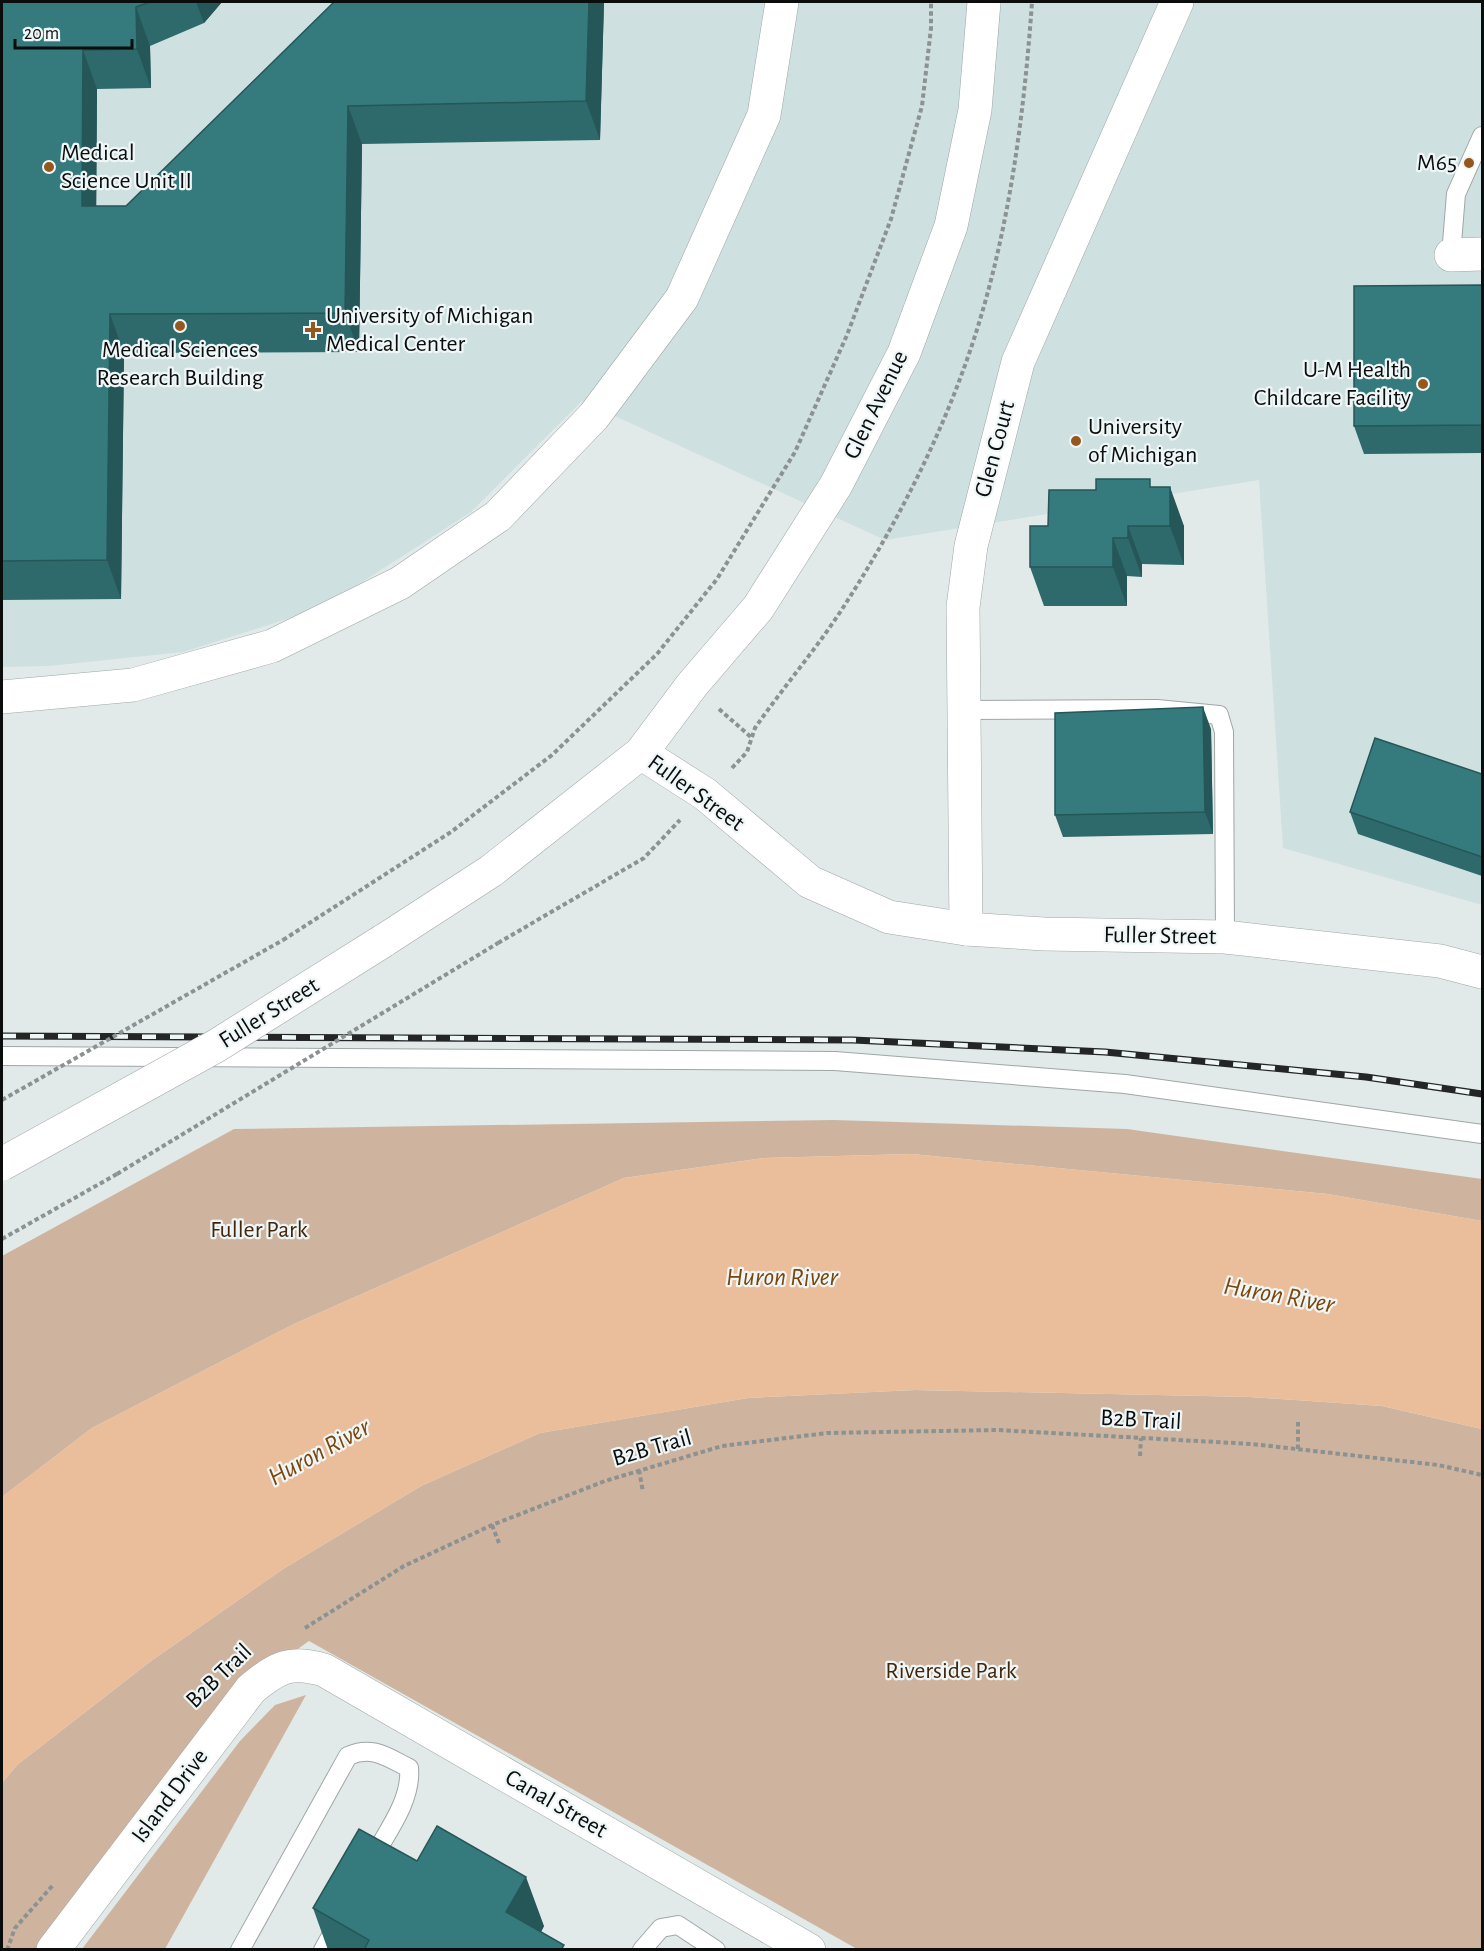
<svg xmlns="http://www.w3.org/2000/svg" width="1484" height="1951" font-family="'Alegreya Sans',sans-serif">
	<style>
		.built { fill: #cfe0e1 }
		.green { fill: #ceb49f }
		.water { fill: #ebbe9b }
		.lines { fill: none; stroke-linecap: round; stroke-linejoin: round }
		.service-casing { stroke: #9fa6a6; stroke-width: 20 }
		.minor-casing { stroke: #9fa6a6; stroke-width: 34 }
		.secondary-casing { stroke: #9fa6a6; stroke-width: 34 }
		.path { stroke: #8c9191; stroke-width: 4; stroke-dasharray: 4.5 3; stroke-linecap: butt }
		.service { stroke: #fff; stroke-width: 18 }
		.minor { stroke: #fff; stroke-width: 33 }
		.secondary { stroke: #fff; stroke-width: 33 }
		.rail-casing { stroke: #242626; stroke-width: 7 }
		.rail { stroke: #eff6f7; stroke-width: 4.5; stroke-dasharray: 14; stroke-linecap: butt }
		.secondary-bridge-casing { stroke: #9fa6a6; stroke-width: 34; stroke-linecap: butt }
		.path-bridge { stroke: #8c9191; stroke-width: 4; stroke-dasharray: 4.5 3; stroke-linecap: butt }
		.secondary-bridge { stroke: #fff; stroke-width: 33 }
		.wall { fill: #2e6a6c }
		.shaded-wall { fill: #255658 }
		.building { fill: #357b7d; stroke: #255658; stroke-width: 1.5 }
		.poi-dot { fill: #95571b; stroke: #eff6f7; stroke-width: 2 }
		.labels { text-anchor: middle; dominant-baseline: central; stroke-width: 4.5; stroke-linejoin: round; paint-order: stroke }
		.poi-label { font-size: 24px; fill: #0b0d0d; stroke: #eff6f7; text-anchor: start }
		.street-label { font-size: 24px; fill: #0b0d0d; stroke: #eff6f7 }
		.park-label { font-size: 24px; fill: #43260a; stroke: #eff6f7 }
		.water-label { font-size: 26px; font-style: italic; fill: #7c450a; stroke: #eff6f7 }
	</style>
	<rect width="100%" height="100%" fill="#e2e9e9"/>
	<path class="built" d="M2,2H1482V905L1283,848L1259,480L885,540L582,401L471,512L322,608L183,652L49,666L2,667Z"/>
	<path class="green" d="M834,1120L1127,1129L1482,1179V1221L1328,1194L912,1154L764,1158L624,1178L294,1324L92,1428L2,1497V1256L234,1129Z
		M915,1390L1250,1397L1382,1406L1482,1429V1949H857L309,1641L285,1658L38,1949L2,1950V1783L17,1765L151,1661L283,1569L421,1486L540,1433L748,1398Z
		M306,1695L165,1949H82L240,1741L275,1705Z"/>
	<path class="water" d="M912,1154L1328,1194L1482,1221V1429L1382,1406L1250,1397L915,1390L748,1398L540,1433L421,1486L283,1569L151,1661L17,1765L2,1783V1497L92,1428L294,1324L624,1178L764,1158Z"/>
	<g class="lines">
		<g class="service-casing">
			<path id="service" d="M1451,255L1456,194L1482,136
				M963,710L1157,709L1219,715L1224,732L1225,937
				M2,1056L835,1061L1125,1084L1482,1134
				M240,1950L348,1756C372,1745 387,1757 409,1768C412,1801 386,1833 371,1861
				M323,1950L338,1923
				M642,1950L661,1928L678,1925L716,1950"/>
		</g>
		<g class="minor-casing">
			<path id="minor" d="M1451,255L1482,254
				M2,697L133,685L272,646L400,583L498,516L594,416L682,298L764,115L782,2
				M966,929L963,607L971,546L1018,362L1177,2
				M53,1950L251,1689C278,1667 290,1660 324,1670L809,1950"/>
		</g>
		<g class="secondary-casing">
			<path id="secondary" d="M641,753L705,794L810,882L889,917L966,929L1044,934L1225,937L1440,961L1482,972
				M383,941L491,871L641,753L692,685L758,608L836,485L904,353L951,226L975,110L984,2"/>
		</g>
		<path class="path" d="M719,709L752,738
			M732,768L747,752L755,728C784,686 819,646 846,603C898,522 943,433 973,342C1009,232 1024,116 1032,2
			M283,940L451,832L552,755L657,654L717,579L795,452L847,335L891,219L922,106L931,28V2
			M498,943L644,858L680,820
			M2,1239L117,1174
			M1298,1449V1422
			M1140,1456L1141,1438
			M639,1470L643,1492
			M492,1525L499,1543
			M305,1628L404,1566L492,1525L605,1481L722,1446L827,1433L997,1430L1252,1444L1438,1465L1482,1475
			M7,1950L15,1928L53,1885"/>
		<use href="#service" class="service"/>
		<use href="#minor" class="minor"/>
		<use href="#secondary" class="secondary"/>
		<g class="rail-casing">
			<path id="rail" d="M2,1036L853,1040L1105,1052L1366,1077L1482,1094"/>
		</g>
		<use href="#rail" class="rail"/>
		<g class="secondary-bridge-casing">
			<path id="secondary-bridge" d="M2,1164L216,1046L383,941"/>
		</g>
		<path class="path-bridge" d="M2,1100L283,940
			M117,1174L498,943"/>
		<use href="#secondary-bridge" class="secondary-bridge"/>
	</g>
	<path class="wall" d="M2,2H222L204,23L150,46L151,88L97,89L96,206H126L334,2H604L600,140L362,144L359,352L124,353L121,599L2,600Z
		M1482,285V453L1364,454L1354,426Z
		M1153,487L1184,526V565L1142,564V577L1127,576V606H1044L1030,567L1048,526L1096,490Z
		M1211,729L1213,834L1063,837L1055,815Z
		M1482,774V876L1358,834L1350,812Z
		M417,1861L544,1926L541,1932L566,1950H328L313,1908Z"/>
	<path class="shaded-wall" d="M196,2H222L204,23Z
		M589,2H604L600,140L586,101Z
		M136,7L150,46L151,88L137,49Z
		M83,50L97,89L96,245L82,206Z
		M348,106L362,144L359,352L345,313Z
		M110,314L124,353L121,599L107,560Z
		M1170,487L1184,526V565L1170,526Z
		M1128,526L1142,564V577L1128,538Z
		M1113,538L1127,576V606L1113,567Z
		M1203,707L1211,729L1213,834L1205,812Z
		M526,1877L544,1926L531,1950L506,1912Z"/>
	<path class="building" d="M2,2H150L136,7L137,49L83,50L82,206H126L334,2H589L586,101L348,106L345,313L110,314L107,560L2,561Z
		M1482,285V425L1354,426V286Z
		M1096,479H1150V487H1170V526H1128V538H1113V567H1030V526H1048L1049,490H1096Z
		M1203,707L1205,812L1055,815V713Z
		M1375,738L1482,774V857L1350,812Z
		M437,1826L526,1877L506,1912L564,1945L561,1950H364L369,1940L313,1908L359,1829L417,1861Z"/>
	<g class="poi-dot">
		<circle cx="1469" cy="163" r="6"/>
		<circle cx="49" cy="167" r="6"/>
		<circle cx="180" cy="326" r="6"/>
		<path d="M310 321h6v6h6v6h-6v6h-6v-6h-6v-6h6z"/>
		<circle cx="1423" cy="384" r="6"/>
		<circle cx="1076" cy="441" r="6"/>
	</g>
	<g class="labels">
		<g class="poi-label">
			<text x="61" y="153">Medical<tspan x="61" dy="28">Science Unit II</tspan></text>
			<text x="1457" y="163" text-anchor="end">M65</text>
			<text x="326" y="316">University of Michigan<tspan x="326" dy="28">Medical Center</tspan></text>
			<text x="180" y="350" text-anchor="middle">Medical Sciences<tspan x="180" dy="28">Research Building</tspan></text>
			<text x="1411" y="370" text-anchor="end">U-M Health<tspan x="1411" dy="28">Childcare Facility</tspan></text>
			<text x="1088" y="427">University<tspan x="1088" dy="28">of Michigan</tspan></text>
		</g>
		<g class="street-label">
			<text transform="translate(876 405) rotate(-64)">Glen Avenue</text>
			<text transform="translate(995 449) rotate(-75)">Glen Court</text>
			<text transform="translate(696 793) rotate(36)">Fuller Street</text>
			<text transform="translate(1160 936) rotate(1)">Fuller Street</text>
			<text transform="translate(269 1013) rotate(-32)">Fuller Street</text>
			<text transform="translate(1141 1420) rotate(3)">B2B Trail</text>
			<text transform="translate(652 1448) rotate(-16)">B2B Trail</text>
			<text transform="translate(219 1676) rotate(-44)">B2B Trail</text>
			<text transform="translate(170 1796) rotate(-53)">Island Drive</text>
			<text transform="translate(556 1804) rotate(30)">Canal Street</text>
		</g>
		<g class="park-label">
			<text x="259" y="1230">Fuller Park</text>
			<text x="951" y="1671">Riverside Park</text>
		</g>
		<g class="water-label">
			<text x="782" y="1277">Huron River</text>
			<text transform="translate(1279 1295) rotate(10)">Huron River</text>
			<text transform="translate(319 1452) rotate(-29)">Huron River</text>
		</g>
	</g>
	<rect width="1484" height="1951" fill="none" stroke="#0b0d0d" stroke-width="6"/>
	<path d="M15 39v9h117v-9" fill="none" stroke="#0b0d0d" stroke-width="3"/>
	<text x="24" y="39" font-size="18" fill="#0b0d0d" stroke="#eff6f7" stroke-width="4.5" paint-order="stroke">20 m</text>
</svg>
